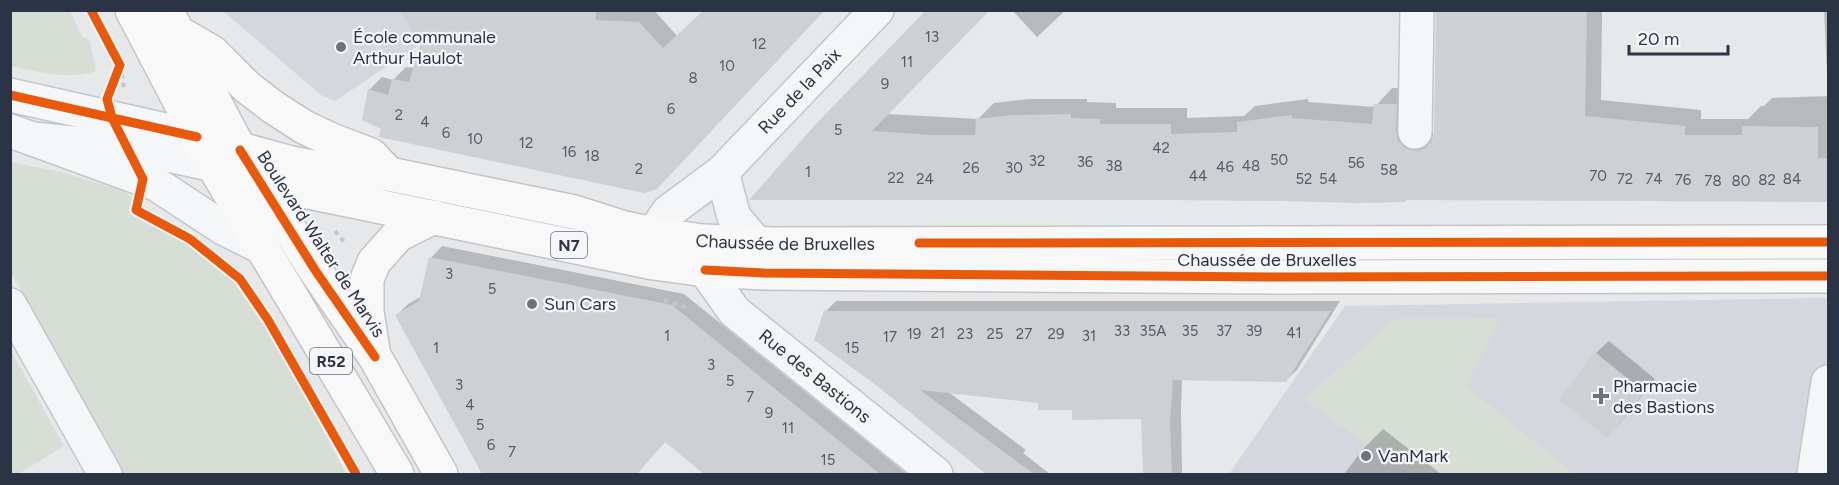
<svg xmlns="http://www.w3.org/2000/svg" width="1839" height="485" font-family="Figtree,sans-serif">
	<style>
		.built { fill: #d4d7dd }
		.green { fill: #d6ded6 }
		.shadow { fill: #0003 }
		.building { fill: #ced0d3 }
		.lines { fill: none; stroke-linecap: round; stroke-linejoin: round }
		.minor-casing { stroke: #c4c6c8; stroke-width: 36 }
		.major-casing { stroke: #c2c5c8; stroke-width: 36 }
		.path { stroke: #c5c6ca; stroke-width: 4; stroke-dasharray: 4.5 4.5; stroke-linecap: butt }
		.minor { stroke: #f5f6f7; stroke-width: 33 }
		.major { stroke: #f8f8f8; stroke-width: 33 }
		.cycleway-casing { stroke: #f4f6f9; stroke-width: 13 }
		.cycleway { stroke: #e8590c; stroke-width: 9 }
		.poi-dot { fill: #6c737f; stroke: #f4f6f9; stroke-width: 2 }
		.labels { text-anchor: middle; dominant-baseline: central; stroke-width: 4.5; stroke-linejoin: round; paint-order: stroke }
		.number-label { font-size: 15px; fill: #545c69 }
		.shield { fill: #f4f6f9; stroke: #676e7b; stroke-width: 1.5 }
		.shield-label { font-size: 16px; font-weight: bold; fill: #2b3445 }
		.poi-label { font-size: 18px; fill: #2b3445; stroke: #f4f6f9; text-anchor: start }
		.street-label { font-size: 18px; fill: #2b3445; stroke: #f4f6f9 }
	</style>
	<rect width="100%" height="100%" fill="#e6e8ea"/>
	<path class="built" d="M223,11H478L431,37L335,101L321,95Z
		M1828,298V474H1229L1345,306Z"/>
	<path class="green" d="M10,11H70L82,36L90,41L96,71C69,81 38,71 11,66Z
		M10,162L61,172L123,191L172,225L239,268L346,474H123L11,272Z
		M1501,318L1466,386L1575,474H1408L1304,399L1395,319Z
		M11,351L64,446L18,474H11Z"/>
	<path class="shadow" d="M402,10H654L677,36L824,10L382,128L369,90L382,77L393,80L406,67L415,68L422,45Z
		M1012,10H1066L1037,37Z
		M1437,10H1602L1601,100L1701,110V119H1748L1761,106H1764L1772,98L1828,96L1824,10H1828V200L1408,198L1405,201L752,198L887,114L978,119L994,103L1030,99H1087V102L1116,103V108H1187V118L1244,116L1255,106L1308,99V102L1375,107L1392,88H1413L1422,132L1435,134Z
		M442,246L684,294L907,474H736L706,453L666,441L645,463L616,440L586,474H483L397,315L408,304L422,296L431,258Z
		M836,301H1340L1297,370L1285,381L1182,379L1181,411L1182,474H1144L1143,418L1073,409L1040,402L947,391L1026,450L1023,453L1050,474H990L877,384L825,312Z
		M1609,341L1655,379L1620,423L1608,436L1596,353Z
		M1383,429L1441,474H1344L1365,447Z"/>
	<path class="building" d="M400,10H597L595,20L639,22L663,48L704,10H825L657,189L644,193L379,137L381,129L362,120L368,89L388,95L392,79L409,82L420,45Z
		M926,10H990L872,131L934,135H975L976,119L1013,115L1071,114V118L1100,119V124H1171V134L1237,132V122L1292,115V118L1372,124L1374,104H1397L1396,132L1398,141L1405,148L1415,151L1424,149L1431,142L1434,132L1436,10H1587L1585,116L1685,126V135H1742V126L1818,127V158H1828V202L1406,200V202L1359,203L1239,200H749L815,125Z
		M429,257L672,305L880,474H704L665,442L637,474H482L395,315L419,301Z
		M824,311H1331L1286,382L1173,380L1170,423L1172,474H1143L1141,419L1072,420V410H1038V403L920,390L1034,474H986L876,385L814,340Z
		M1595,352L1644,392L1608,438L1559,400Z"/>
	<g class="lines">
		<g class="minor-casing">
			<g id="minor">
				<path d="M10,95L197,137"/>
				<path d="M10,131L33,139L150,151L213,165"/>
				<path d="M1415,132L1417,10"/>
				<path d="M33,139L156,184L223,228L263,248"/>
				<path d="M722,172L734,217L756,243"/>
				<path id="s1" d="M653,234L668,212L722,172L877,10"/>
				<path id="s2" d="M705,270L734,311L936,474"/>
				<path d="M10,305L105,474"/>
				<path d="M1814,474L1828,382"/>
			</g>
		</g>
		<g class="major-casing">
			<g id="major">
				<path d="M132,10L213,165L397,474"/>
				<path d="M166,10L240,150L315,270L375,357L441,474"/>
				<path d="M179,33L212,52L247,87L273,107L304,127L334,141L371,155L389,174"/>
				<path id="s3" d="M197,137L291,163L335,171L389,174L574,212L621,227L653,234L703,241L773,244L1828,242"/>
				<path d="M213,165L304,191L654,263L705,270L764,273L1277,277L1828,276"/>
				<path d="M373,350L367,312V279L374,262L398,235L434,217"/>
			</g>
		</g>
		<path class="path" d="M120,65L124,88
			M335,231L346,244
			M664,300L688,308"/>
		<use href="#minor" class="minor"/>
		<use href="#major" class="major"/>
		<g class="cycleway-casing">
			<path id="cycleway" d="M91,10L120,65L107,99L112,118L143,179L136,210L190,239L240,279L268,320L356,474
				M10,95L197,137
				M240,150L315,270L375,357
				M919,243L1828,242
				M705,270L764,273L1277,277L1828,276"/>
		</g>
		<use href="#cycleway" class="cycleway"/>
	</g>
	<g class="poi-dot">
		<circle cx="341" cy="47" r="6"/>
		<circle cx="532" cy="304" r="6"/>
		<path d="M1598 387h6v6h6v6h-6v6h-6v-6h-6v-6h6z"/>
		<circle cx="1366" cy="456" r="6"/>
	</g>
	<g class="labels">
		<g class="number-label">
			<text x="932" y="37">13</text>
			<text x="759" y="44">12</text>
			<text x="907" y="62">11</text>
			<text x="727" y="66">10</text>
			<text x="693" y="78">8</text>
			<text x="885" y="84">9</text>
			<text x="671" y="109">6</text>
			<text x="399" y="115">2</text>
			<text x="425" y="122">4</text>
			<text x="838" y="130">5</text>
			<text x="446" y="133">6</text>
			<text x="475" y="139">10</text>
			<text x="526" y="143">12</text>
			<text x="1161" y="148">42</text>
			<text x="569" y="152">16</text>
			<text x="592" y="156">18</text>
			<text x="1279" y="160">50</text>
			<text x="1037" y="161">32</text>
			<text x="1085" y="162">36</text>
			<text x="1356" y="163">56</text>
			<text x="1114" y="166">38</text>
			<text x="1251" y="166">48</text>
			<text x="1225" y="167">46</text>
			<text x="971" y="168">26</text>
			<text x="1014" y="168">30</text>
			<text x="639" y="169">2</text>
			<text x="1389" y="170">58</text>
			<text x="808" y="172">1</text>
			<text x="1198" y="176">44</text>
			<text x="1598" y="176">70</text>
			<text x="896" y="178">22</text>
			<text x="925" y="179">24</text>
			<text x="1304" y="179">52</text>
			<text x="1328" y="179">54</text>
			<text x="1625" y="179">72</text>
			<text x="1654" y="179">74</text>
			<text x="1792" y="179">84</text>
			<text x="1683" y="180">76</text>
			<text x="1767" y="180">82</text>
			<text x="1713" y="181">78</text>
			<text x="1741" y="181">80</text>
			<text x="449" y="274">3</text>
			<text x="492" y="289">5</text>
			<text x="1122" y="331">33</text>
			<text x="1153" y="331">35A</text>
			<text x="1190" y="331">35</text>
			<text x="1224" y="331">37</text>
			<text x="1254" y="331">39</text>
			<text x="938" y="333">21</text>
			<text x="1294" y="333">41</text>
			<text x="914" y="334">19</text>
			<text x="965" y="334">23</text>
			<text x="995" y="334">25</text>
			<text x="1024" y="334">27</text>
			<text x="1056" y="334">29</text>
			<text x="667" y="336">1</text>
			<text x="1089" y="336">31</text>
			<text x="890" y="337">17</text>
			<text x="436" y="348">1</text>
			<text x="852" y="348">15</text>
			<text x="711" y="365">3</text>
			<text x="730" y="381">5</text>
			<text x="459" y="385">3</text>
			<text x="750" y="397">7</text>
			<text x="470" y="405">4</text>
			<text x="769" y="413">9</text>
			<text x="480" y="425">5</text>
			<text x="788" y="428">11</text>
			<text x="491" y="445">6</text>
			<text x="512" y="452">7</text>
			<text x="828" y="460">15</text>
		</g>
		<g class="shield">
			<rect x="551" y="232" width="36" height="26" rx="4.5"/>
			<rect x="310" y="348" width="42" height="26" rx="4.5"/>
		</g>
		<g class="shield-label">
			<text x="569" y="245">N7</text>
			<text x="331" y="361">R52</text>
		</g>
		<g class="poi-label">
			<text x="353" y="37">École communale<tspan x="353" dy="21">Arthur Haulot</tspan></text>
			<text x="544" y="304">Sun Cars</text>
			<text x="1613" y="386">Pharmacie<tspan x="1613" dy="21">des Bastions</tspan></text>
			<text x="1378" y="456">VanMark</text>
		</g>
		<g class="street-label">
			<text stroke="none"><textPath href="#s1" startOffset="206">Rue de la Paix</textPath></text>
			<text stroke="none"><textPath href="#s3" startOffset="600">Chaussée de Bruxelles</textPath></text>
			<text transform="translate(321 244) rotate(57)">Boulevard Walter de Marvis</text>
			<text x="1267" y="260">Chaussée de Bruxelles</text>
			<text stroke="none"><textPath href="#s2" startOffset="154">Rue des Bastions</textPath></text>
		</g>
	</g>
	<rect width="1839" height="485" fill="none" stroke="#2b3445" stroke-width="24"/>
	<path d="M1629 45v9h99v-9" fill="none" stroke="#2b3445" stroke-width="3"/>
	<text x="1638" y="45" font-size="18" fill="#2b3445" stroke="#f4f6f9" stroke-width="4.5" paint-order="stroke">20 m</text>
</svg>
